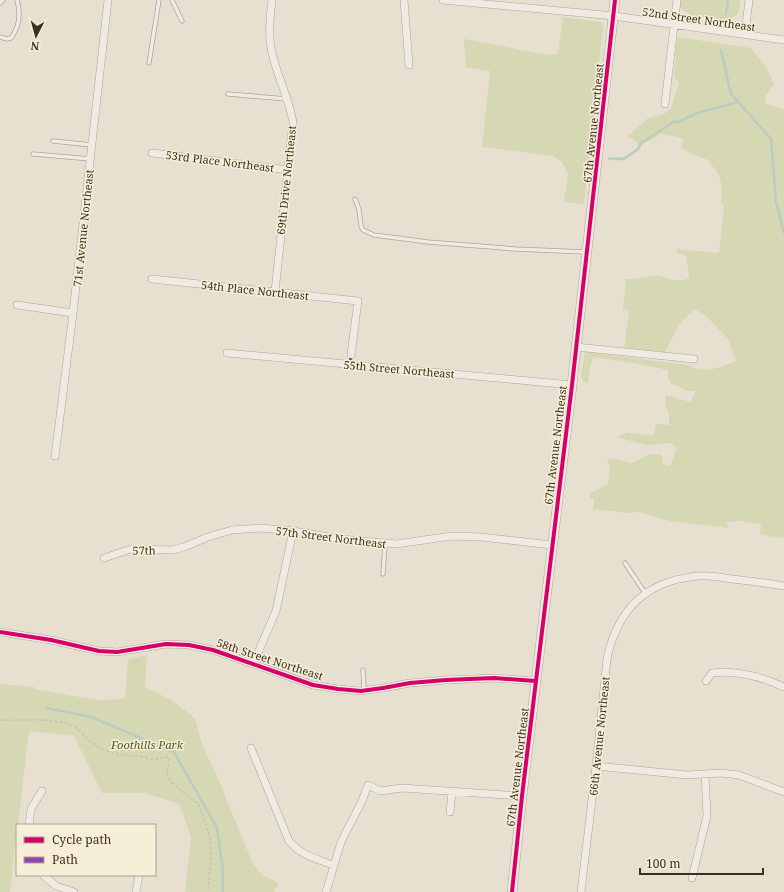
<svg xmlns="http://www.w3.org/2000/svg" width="784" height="892" font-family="'Noto Serif',serif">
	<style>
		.green { fill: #d6d7b3 }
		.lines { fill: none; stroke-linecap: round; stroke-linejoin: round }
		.stream { stroke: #bcccc2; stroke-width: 2.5 }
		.service-casing { stroke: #ada599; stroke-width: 5 }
		.minor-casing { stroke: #ada599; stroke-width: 8 }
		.tertiary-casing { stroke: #ada599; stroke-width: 10 }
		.path { stroke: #c8c2b9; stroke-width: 1.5; stroke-dasharray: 3 2; stroke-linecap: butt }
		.service { stroke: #efebe3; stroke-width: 3.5 }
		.minor { stroke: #efebe3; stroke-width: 7 }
		.tertiary { stroke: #efebe3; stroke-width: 9 }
		.quiet { stroke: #8e44ad; stroke-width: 3; stroke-dasharray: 6 3; stroke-linecap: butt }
		.cycleway-casing { stroke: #f7eed8; stroke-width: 6 }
		.cycleway { stroke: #d6006c; stroke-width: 4 }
		.labels { text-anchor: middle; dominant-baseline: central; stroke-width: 3; stroke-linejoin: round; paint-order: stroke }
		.street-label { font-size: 11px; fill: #3d2e20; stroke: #f7eed8 }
		.park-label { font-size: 11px; font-style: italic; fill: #4d5a26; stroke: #f7eed8 }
	</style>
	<rect width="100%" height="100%" fill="#e7e0d1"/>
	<path class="green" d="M679,0H740L739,13L730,20L722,21L693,16L678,7Z
		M563,17L601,22L603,27L584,204L564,202L568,174L562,162L553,156L482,147L490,71L466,67L464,39L549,55L558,54Z
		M677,37L751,48L767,68L774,84L765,97L766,104L783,109L784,111V538L760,535L761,524L739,521L726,522L729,528L670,521L639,512L629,513L593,509L594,499L590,498L591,493L608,484L610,467L607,461L612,458L632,463L650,454H661L663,465L670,466L677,448L671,443L646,445L616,437L627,433L654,435L656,424L669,425V415L665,405L666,395L690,402L696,391H686L679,386L671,384L668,379V370L639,364L593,357L590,368L588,383L583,382L581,376L585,352L689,365C704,375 720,367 736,361L728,339L707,317L695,309L680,323L665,352L624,348L629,311L623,309L626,279C637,280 648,275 658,276C670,278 678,284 689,278L686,255L677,253V249L719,253L724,205L721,204L722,188L719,175L708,160L690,153L682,148L683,138L662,134L644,143L640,149L623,160H609V157C621,158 634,157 639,144L628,136L648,118L664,114L671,108L679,83L674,76Z
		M147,655L145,687L171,700L196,719V722L203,747L217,776L252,862L262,875L279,883L274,892H185L191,837L179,804L145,793H102L74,736L29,731L18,825H17L10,892H0V684L34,687V689L97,700L125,699L128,659Z"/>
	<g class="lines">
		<path class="stream" d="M726,14L728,0
			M721,50L731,94L771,139L776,201L784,233
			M609,159H624L638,149L640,144L673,122H678L697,113L738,102
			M46,708L91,717L174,752L217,828L223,871V892"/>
		<g class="service-casing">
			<path id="service" d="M172,0L182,21
				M0,3L3,0
				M0,37L7,39L11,38C20,26 21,14 17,0
				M149,63L159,0
				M228,94L287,99
				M53,141L92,145
				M33,154L91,159
				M355,199L359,209L361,226L363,230L374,235L428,242L515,249L586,252
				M625,563L645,593
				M383,574L385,544
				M363,670L364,690"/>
		</g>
		<g class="minor-casing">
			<path id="minor" d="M272,0C270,17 268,36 272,53C277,76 289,98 293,122L275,292
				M404,0L409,65
				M443,0L614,16L784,40
				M745,34L749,0
				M665,104L677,0
				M152,153L288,170
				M152,279L358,301L351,355
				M17,305L73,313
				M576,347L694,359
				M227,353L572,385
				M55,456L73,313L108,0
				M104,558L131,549L173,550L184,547L208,537L232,530L261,528L293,531L340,539L396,544L452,536L481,537L552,545
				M0,632L51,640L99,651L117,652L166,644L189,645L213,650L313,685L338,689L361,691L383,688L410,683L446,680L494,678L536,681
				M253,664L276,611L293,531
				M706,681L712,673C737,670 762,677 784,687
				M251,748L289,841C300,855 317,859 333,865
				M596,766L687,775L721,773L739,775L784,792
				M450,812L452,792
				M29,825L31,809L42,791
				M43,875L56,886L74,892
				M692,878L707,816L705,775
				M136,892L139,875
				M326,892L341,842L362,801L368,785L380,791L402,788L522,796
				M581,892L596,766L607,659C615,620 635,591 675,580C685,578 697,575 708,576C716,576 724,578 732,579C750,581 767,583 784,586"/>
		</g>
		<g class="tertiary-casing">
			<path id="tertiary" d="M512,892L522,796L572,385L615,0"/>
		</g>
		<path class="path" d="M0,720C23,721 49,717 71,725C80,729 86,739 94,744C109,754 121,755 138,756C144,757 150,760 156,759C161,758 163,757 168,757L169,760L167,774L171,782L190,798L198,803L210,836L211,860L208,892"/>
		<use href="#service" class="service"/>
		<use href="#minor" class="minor"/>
		<use href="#tertiary" class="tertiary"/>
		<path class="quiet" d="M350,364L351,355"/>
		<g class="cycleway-casing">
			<path id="cycleway" d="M0,632L51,640L99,651L117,652L166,644L189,645L213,650L313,685L338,689L361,691L383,688L410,683L446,680L494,678L536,681
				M512,892L522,796L572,385L615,0"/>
		</g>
		<use href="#cycleway" class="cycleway"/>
	</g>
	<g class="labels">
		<g class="street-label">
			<text transform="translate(699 19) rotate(8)">52nd Street Northeast</text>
			<text transform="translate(593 123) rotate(-84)">67th Avenue Northeast</text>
			<text transform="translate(220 161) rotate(7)">53rd Place Northeast</text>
			<text transform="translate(286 180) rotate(-84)">69th Drive Northeast</text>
			<text transform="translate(83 228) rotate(-84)">71st Avenue Northeast</text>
			<text transform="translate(255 290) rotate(6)">54th Place Northeast</text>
			<text transform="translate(399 369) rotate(5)">55th Street Northeast</text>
			<text transform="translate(555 445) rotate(-83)">67th Avenue Northeast</text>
			<text transform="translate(331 537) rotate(7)">57th Street Northeast</text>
			<text transform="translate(144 550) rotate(-1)">57th</text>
			<text transform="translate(270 659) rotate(18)">58th Street Northeast</text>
			<text transform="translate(599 736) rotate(-84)">66th Avenue Northeast</text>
			<text transform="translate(517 767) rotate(-83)">67th Avenue Northeast</text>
		</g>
		<g class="park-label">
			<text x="147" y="744">Foothills Park</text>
		</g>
	</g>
	<rect x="16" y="824" width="140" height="52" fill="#f7eed8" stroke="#ada18e"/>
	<rect x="24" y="837" width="20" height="6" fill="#d6006c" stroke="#ada18e"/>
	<text x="52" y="844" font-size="12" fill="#3d2e20">Cycle path</text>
	<rect x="24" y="857" width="20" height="6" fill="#8e44ad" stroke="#ada18e"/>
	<text x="52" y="864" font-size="12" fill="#3d2e20">Path</text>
	<g transform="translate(36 36) rotate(186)" stroke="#f7eed8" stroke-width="3" paint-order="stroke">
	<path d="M0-3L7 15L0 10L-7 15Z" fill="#3d2e20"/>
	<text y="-6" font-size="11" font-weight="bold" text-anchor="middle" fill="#3d2e20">N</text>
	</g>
	<path d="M640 868v6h123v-6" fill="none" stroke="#3d2e20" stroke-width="2"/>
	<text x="646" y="868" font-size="12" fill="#3d2e20" stroke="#f7eed8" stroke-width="3" paint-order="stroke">100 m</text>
</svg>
